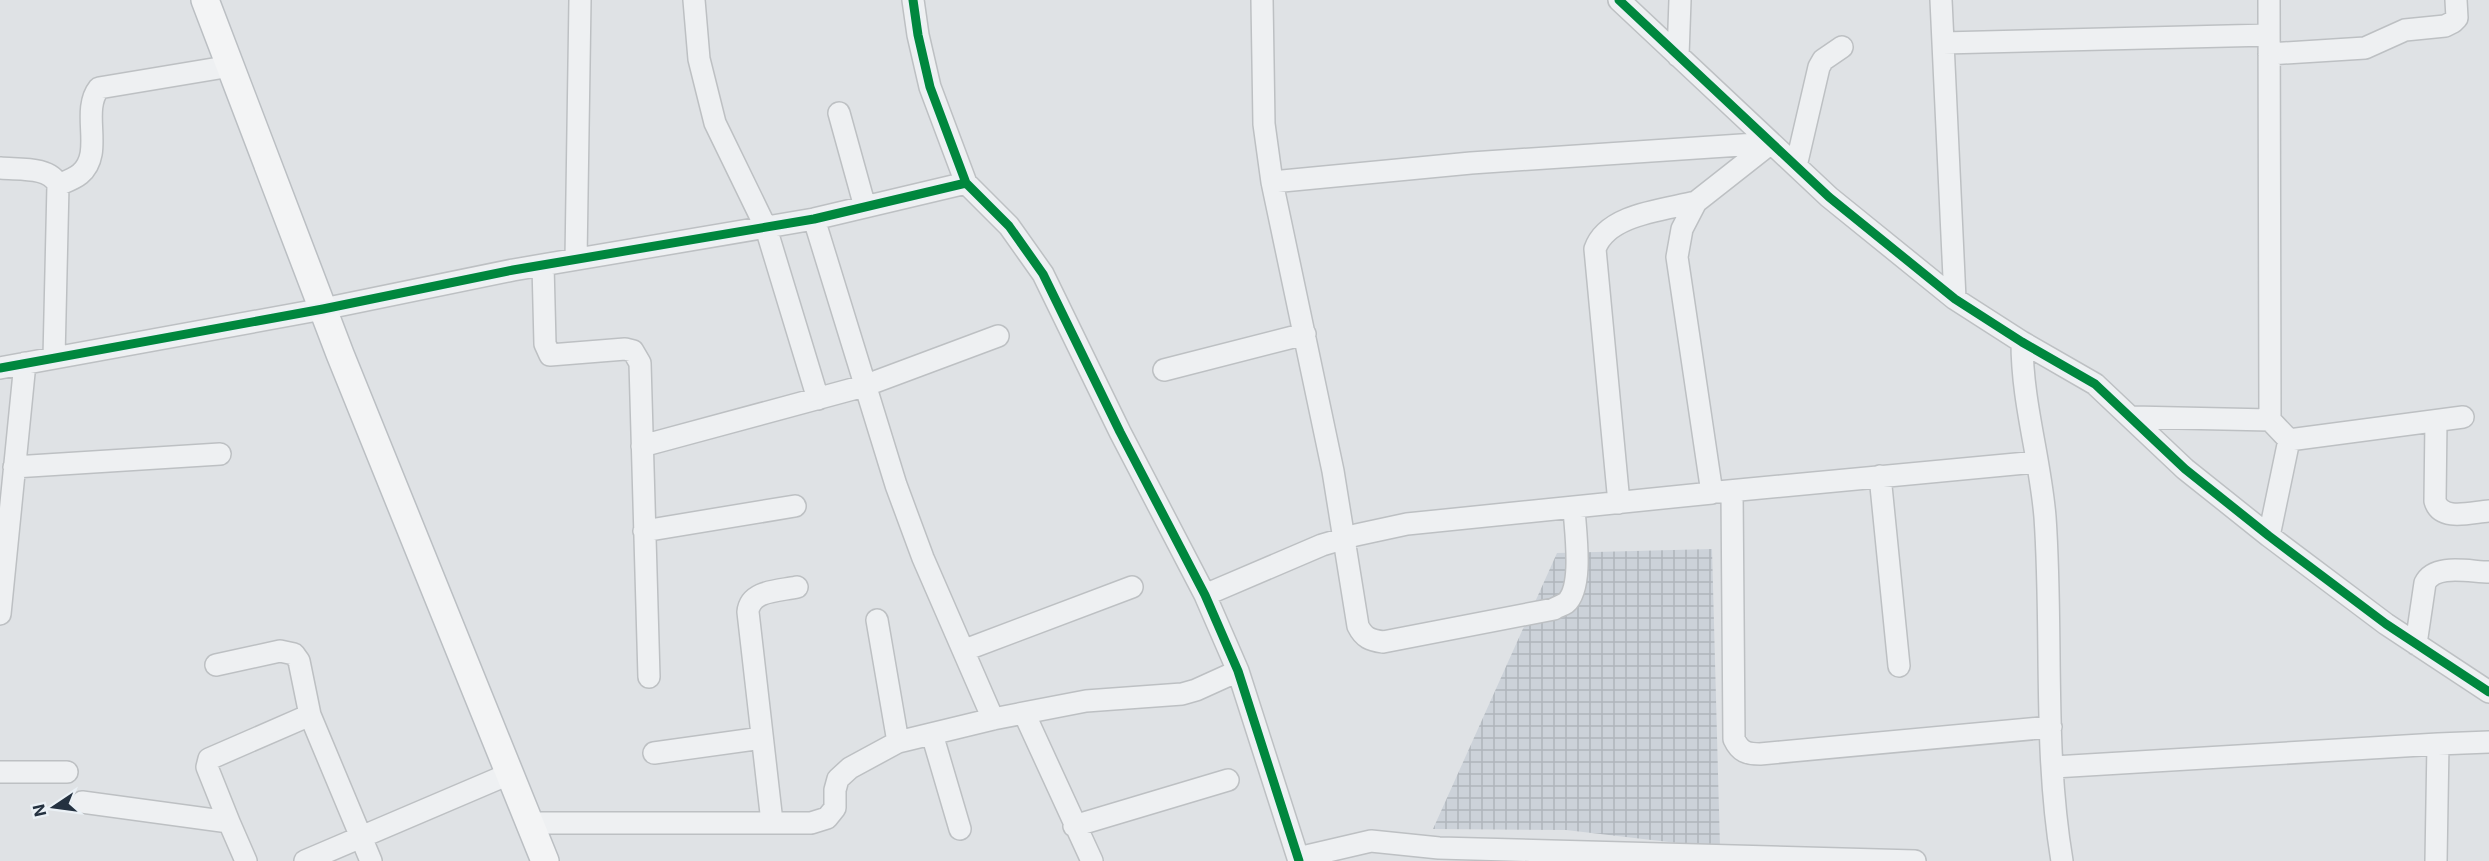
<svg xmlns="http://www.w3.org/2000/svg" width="2489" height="861" font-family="Inter,sans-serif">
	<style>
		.industrial { fill: url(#industrial-grid) }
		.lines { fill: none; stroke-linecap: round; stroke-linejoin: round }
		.minor-casing { stroke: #bdc0c3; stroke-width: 24 }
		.major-casing { stroke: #bbbfc3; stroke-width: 30 }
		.minor { stroke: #eef0f2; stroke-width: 21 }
		.major { stroke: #f3f4f5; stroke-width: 27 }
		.cycleway-casing { stroke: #ebf1f6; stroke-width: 13 }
		.cycleway { stroke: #00873e; stroke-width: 9 }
	</style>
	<defs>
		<pattern id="industrial-grid" width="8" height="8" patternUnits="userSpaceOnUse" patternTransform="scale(1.5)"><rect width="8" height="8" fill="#ccd2d9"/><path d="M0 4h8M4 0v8" fill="none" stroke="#afb5bb"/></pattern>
	</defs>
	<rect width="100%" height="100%" fill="#dfe2e5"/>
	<path class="industrial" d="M1712,549L1720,848L1566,830L1433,829L1557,553Z"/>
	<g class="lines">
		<g class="minor-casing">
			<path id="minor" d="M694,0L699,59L715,123L766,228L818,399
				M913,0L918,35L930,87L966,183L1009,226L1043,274L1120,432L1205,595L1238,671L1299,861
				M1262,0L1264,124L1272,182L1333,471L1358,626C1364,638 1370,640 1383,642L1554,609C1557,607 1563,605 1566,603C1584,587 1575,530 1574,508
				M1619,0L1829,197L1955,299L2022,342L2095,384L2185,469L2269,536L2386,624L2489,692
				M1941,0L1955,299
				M2269,0L2270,420L2289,440L2269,536
				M1943,43L2269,35
				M2269,54L2365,48L2405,30L2445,26L2453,22L2457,18L2456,0
				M1678,56L1680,0
				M839,113L865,207
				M1796,166L1819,67L1823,60L1842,47
				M0,168C18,170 50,166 58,185L54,358
				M1272,182L1471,163L1771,143
				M58,185C65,182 74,179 80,174C105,153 80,112 99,88L231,66
				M814,219L896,485L923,558L993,719
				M576,259L580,0
				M543,265L545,344L550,355L625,349L633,351L640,363L649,677
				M2022,342C2022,403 2040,457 2045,517C2053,631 2043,748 2062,861
				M0,368L323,309L513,270L814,219L966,183
				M1164,370L1305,334
				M2132,417L2270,420
				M2436,421L2435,501C2441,522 2472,512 2489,511
				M2289,440L2463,417
				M642,446L864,386L998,336
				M14,467L220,454
				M1880,476L1899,666
				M1732,491L1734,739C1740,752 1747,754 1760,754L2051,727
				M1718,492L2036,462
				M1619,503L1595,249C1607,214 1664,210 1696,202
				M644,531L795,506
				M1205,595L1322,545L1356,535L1407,524L1712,493L1677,257L1682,229L1696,202L1771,143
				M0,614L25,363
				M877,620L898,742
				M2416,644L2425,583C2435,563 2470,572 2489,572
				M965,650L1132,587
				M216,665L280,651L294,654L299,661L310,715L371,861
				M1024,713L1092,861
				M932,734L960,829
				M2438,744L2489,742
				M654,753L762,738
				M2054,767L2438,744L2436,861
				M0,772H67
				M82,802L229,822L246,861
				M229,822L207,767L209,759L310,715
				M772,822L748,612C750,590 779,591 797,587
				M528,823H811L827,818L835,808V790L838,779L850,768L898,742L993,719L1086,701L1182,694L1196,690L1238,671
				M1074,826L1228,780
				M1298,858L1371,841L1439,848L1915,861
				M305,861L509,774"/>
		</g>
		<g class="major-casing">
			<path id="major" d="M205,0L340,354L545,861"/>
		</g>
		<use href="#minor" class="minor"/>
		<use href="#major" class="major"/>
		<g class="cycleway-casing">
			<path id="cycleway" d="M913,0L918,35L930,87L966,183L1009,226L1043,274L1120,432L1205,595L1238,671L1299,861
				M1619,0L1829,197L1955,299L2022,342L2095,384L2185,469L2269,536L2386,624L2489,692
				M0,368L323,309L513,270L814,219L966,183"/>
		</g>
		<use href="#cycleway" class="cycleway"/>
	</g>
	<g transform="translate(54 807) rotate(257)" stroke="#ebf1f6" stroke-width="4.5" paint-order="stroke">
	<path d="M0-4.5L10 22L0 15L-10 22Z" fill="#243140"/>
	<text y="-9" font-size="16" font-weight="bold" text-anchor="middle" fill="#243140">N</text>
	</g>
</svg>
